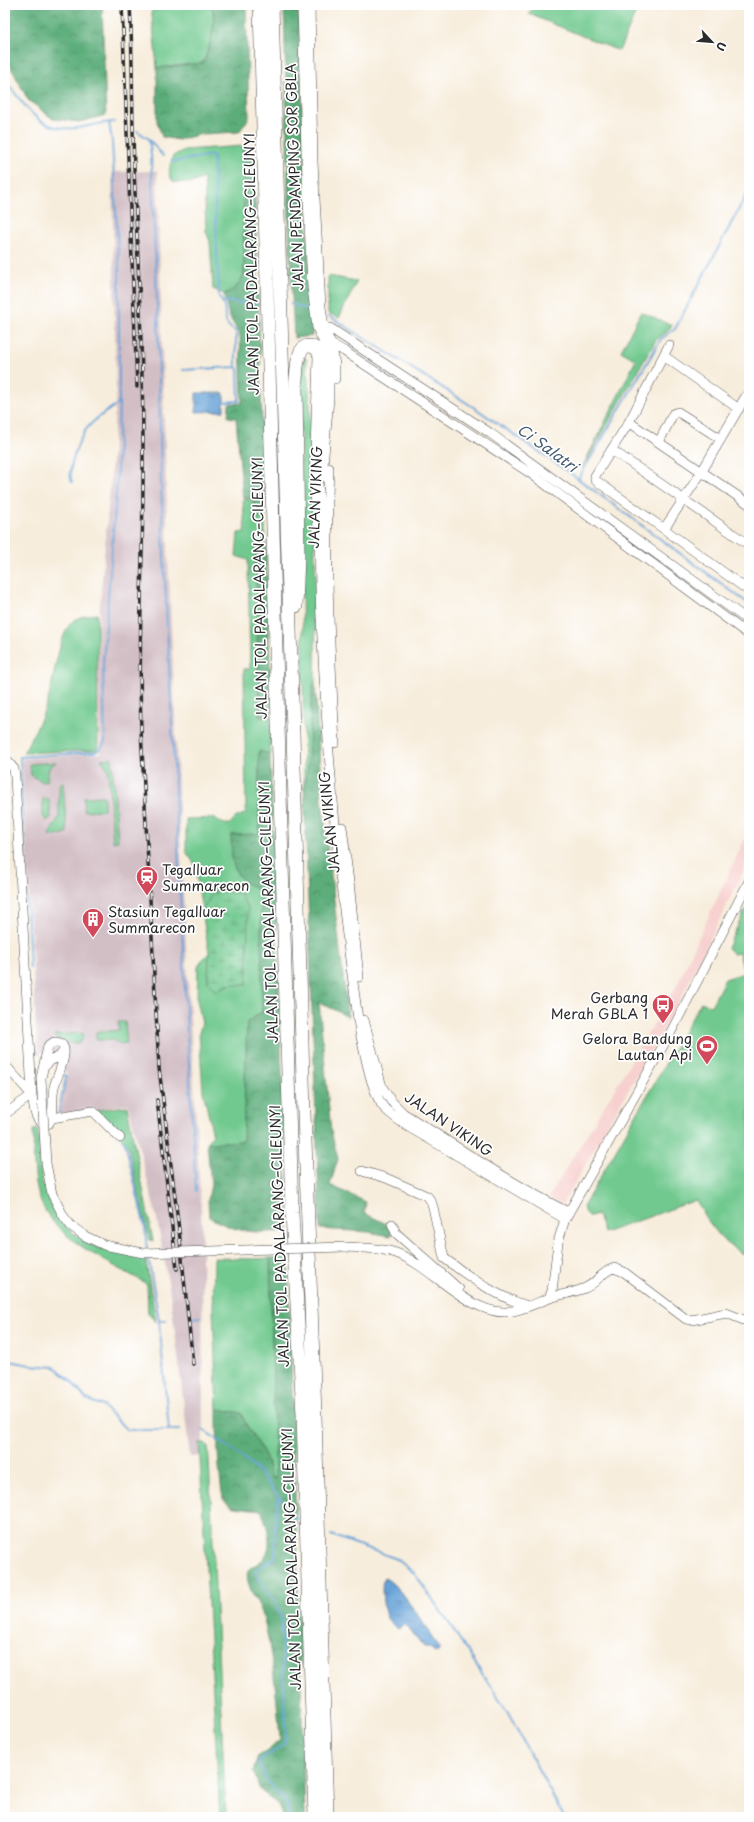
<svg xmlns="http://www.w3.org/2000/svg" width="754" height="1822" font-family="'Playpen Sans',sans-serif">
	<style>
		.built { fill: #f7d0cf }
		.railway { fill: #d2bec5 }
		.green { fill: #71c98f; stroke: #4e7a5d }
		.forest { fill: url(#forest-crowns); stroke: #446c52 }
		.wetland { fill: url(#wetland-marsh); stroke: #4e7a5d }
		.water { fill: url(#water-ripples); stroke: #486681 }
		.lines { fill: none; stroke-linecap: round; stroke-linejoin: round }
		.stream { stroke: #66a2d7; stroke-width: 2 }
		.minor-casing { stroke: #4a4846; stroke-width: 10 }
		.highway-casing { stroke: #4a4846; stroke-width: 14 }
		.minor { stroke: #fff; stroke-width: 9 }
		.highway { stroke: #fff; stroke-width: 13 }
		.rail-casing { stroke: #2b2b2b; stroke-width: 3.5 }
		.rail { stroke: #fff; stroke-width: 2; stroke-dasharray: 6; stroke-linecap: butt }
		.minor-bridge-casing { stroke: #4a4846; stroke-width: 10; stroke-linecap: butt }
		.minor-bridge { stroke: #fff; stroke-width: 9 }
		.labels { text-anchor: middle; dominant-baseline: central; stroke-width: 3.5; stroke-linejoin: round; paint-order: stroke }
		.street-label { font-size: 14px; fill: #2b2b2b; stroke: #fff }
		.poi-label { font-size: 14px; fill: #2b2b2b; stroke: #fff; text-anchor: start }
		.water-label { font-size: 15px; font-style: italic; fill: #435b70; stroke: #fff }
	</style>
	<defs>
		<pattern id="forest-crowns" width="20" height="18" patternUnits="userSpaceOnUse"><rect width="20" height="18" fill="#5cad7a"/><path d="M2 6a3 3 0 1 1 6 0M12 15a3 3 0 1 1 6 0" fill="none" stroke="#4c8d64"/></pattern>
		<pattern id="wetland-marsh" width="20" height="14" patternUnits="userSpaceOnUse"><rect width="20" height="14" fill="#71c98f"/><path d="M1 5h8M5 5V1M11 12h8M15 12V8" fill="none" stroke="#5da375"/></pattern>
		<pattern id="water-ripples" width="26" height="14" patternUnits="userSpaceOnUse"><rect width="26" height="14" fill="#66a2d7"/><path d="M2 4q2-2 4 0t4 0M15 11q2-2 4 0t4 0" fill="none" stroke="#5484af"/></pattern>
	</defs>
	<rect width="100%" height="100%" fill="#fff"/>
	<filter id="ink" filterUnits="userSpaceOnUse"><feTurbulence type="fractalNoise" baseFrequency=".025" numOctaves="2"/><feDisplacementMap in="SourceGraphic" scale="8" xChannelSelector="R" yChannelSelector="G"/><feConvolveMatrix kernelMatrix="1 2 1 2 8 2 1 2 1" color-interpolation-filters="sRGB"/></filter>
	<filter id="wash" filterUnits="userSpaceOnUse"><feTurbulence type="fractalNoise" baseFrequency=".012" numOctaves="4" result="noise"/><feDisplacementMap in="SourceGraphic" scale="16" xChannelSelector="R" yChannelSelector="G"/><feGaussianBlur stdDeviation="0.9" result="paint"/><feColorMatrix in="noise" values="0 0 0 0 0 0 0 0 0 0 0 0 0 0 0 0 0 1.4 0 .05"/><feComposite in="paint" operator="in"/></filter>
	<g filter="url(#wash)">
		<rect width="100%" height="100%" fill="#f7eddc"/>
		<path class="built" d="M749,830V860L680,1000L562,1205L549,1197L674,991Z"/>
		<path class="railway" d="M157,171L168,554L181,856L202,1228L203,1456L190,1457L171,1299L157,1219L128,1104L62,1115L57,1113L67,1073L37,1048L22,759L101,753L98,683L99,617L112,463L116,390L112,172Z"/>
		<path class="green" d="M151,5H211C218,20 209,49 203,63L157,68Z
			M534,5H639L619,51L529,14Z
			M243,146L244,273C240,285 236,289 224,294L213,289L210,242L206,231L204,178L192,183L174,182C166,174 170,166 173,156L184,150Z
			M328,276L357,281L339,318L328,313Z
			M641,312L672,325L668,331L656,340L582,468L636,360L621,351Z
			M306,358L310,402L316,585L315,683L312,689L308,766L304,789L300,373L303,359Z
			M243,500H253L254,518H265V544L255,545L259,717L271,718L270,754L259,751V834L231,835C232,853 230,870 245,882C254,889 255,885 261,897L262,1012L247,1022L243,1141L207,1143L213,1135L203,1091L199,1033L202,1023L197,1000L198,967L202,960L209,953L208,982L216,992C224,986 231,982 242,986L214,891L202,911L196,872L194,863L186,852V819L215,818L224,824H230L235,818L246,813L244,669H250L248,560L236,556L238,533L245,532Z
			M97,614L98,748L95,750L23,753C31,738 40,723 46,706C54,686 57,635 73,621C79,616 89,615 97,614Z
			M112,758L118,841L113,842L108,769L101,759Z
			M56,762L49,768L47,781L43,782L31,775L30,764Z
			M63,782L67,833L51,837L49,835L50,833L59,817V784Z
			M104,796V810L84,811V797Z
			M43,798L49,799L51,818L48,820L46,821L43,815Z
			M749,902V1259L723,1240L705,1217L696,1200L604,1233L598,1215L589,1216L585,1212L583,1207L701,1002L711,1006L725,979L744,973L739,953L733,954L727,948Z
			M118,1022H125L127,1043L119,1044L113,1040H96V1032L119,1030Z
			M83,1033V1038L80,1043H70L55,1037L54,1035Z
			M127,1106L153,1241L149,1239L128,1145L96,1110Z
			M38,1129C40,1147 39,1166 43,1184C44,1191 49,1197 52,1204C70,1244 104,1253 145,1256L156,1322L148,1314L147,1284C110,1262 53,1240 39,1197C33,1176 34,1151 33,1130Z
			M214,1258C233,1258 251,1260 270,1258L276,1479L272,1478C268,1471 269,1464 266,1457C259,1442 247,1430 241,1413L217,1409L213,1309Z
			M199,1443H205L208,1447L209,1459L226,1817H220Z"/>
		<path class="forest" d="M5,5H102L106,115L80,122L53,119L28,100L5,56Z
			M211,5H246L249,118L239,132L202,134L178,140L162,137L157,122V68L203,63C209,49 218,19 211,5Z
			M284,5H298L312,336L294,338L289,234Z
			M243,146L251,154L255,194L265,517H255L254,498L243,499L236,418L228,417L229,404L242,403L240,335L229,316L224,294C236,289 240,284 244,273Z
			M266,545L272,717L260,716L256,546Z
			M315,683L322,800L348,1017L319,1002L331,1131L338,1159L330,1185L366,1202L364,1213L391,1226V1236L368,1232L320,1229L304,789L308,766L312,689Z
			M259,751L270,754L288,1231C254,1233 239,1234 209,1217L208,1200L211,1184L207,1143L243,1141L247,1022L262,1012L261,897C255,885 254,889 245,882C230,870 232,853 231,835L259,834Z
			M288,1257L305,1817H282L280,1806L260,1790L253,1771L258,1756L270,1749L280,1740C277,1698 273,1656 263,1616C259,1601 244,1586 248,1570C252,1566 260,1563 263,1559C275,1546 266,1523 261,1510L233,1507L223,1499C218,1469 217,1439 217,1409L241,1413C247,1429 259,1442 265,1457C269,1464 268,1471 272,1478L275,1479L270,1258Z"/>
		<path class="wetland" d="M214,891L239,892L248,908L247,985C232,987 232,979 216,992L208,982L209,953L202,911Z"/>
		<path class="water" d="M196,393H224V411L196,412Z
			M384,1578C397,1580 431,1635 439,1648V1651L436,1653L429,1647H424L406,1625H403L398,1629C394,1626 389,1622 387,1618C383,1612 380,1583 384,1578Z"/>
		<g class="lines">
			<path class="stream" d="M5,81C29,108 36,132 78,128C90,126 102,122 114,122
				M137,131L149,139L163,156
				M149,139L151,154L158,324L161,482L165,583L186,1012L196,1191
				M172,162L213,155L219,297C231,309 217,322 236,331V367L183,370
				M222,301L255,304
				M290,304L306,309
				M329,316L478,410L573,475L749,604
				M224,402L239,401L238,369L236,367
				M578,479L661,339L675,329L749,190
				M72,482C66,471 80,435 89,426C97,417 109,410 119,403
				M30,968L20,757L94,752L100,749L105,742L103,664L117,481L119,402V266L112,142L109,122
				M33,1044L34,1048L39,1053
				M60,1113L59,1109L66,1077L64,1074
				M123,1140L125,1142L145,1228L147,1250
				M148,1256L159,1321L169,1430
				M193,1318L200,1317
				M159,1321L166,1320
				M5,1360L30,1365L55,1367L71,1381L86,1399L103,1406L127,1430H179
				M203,1430C223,1443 243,1456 260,1473C273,1487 283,1505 297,1519
				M278,1497L275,1523V1558L259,1568L255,1572L264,1588L274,1600L281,1618L286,1738C282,1752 267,1752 258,1762C261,1769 264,1776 268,1782C279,1798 289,1795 288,1817
				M331,1535L397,1559L414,1573L447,1620L508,1713L564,1817"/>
		</g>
	</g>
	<g filter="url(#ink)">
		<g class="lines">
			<g class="minor-casing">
				<path id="minor" d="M302,5L306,154L312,288L317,328L326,347L329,369V398L322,477
					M310,5L313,162L321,307L324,327L332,346L335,365V379
					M321,327L330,328L490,433L749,621
					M329,346H335L344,351L530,473L749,635
					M664,356L739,409
					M746,396L701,473L664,529L749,591
					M629,422L749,504
					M659,442L673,414L678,412L721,439
					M612,450L749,545
					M329,468C325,559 330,651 335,743
					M320,522C318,589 323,658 327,725C334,828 345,931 360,1033C365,1053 371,1093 385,1109C392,1115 399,1121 407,1126L565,1219
					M664,529L595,480V476L629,422L669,345
					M5,758L14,769L15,777L32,1095C34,1106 34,1125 48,1124C56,1115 51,1098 54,1087C56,1077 76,1041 54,1042L48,1046L41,1078
					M342,827L349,882L359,977
					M364,1020L382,1087L391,1101L403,1113C458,1147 511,1184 568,1212
					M5,1065L32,1095L5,1114
					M44,1067L50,1061L60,1056L64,1050
					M52,1118L93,1111L120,1138
					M362,1171L386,1178L427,1196L431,1201L433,1207L444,1258C469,1277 497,1297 528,1306
					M392,1224L396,1233L459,1289
					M345,1247C361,1248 379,1247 396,1253C430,1265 468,1314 506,1312C521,1311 536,1303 550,1298C561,1294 574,1293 585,1288C596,1284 602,1271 614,1268L624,1272L686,1319L692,1320L726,1313L749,1322
					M549,1298L552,1291L558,1242L565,1219L672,1030L749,881"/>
			</g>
			<g class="highway-casing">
				<path id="highway" d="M260,5L277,689L292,1213L303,1415L315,1817
					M272,5L304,1113L315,1415L327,1817
					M296,606L298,556L296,381C297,370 296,336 317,349L320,356L316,483L320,528"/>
			</g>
			<use href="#minor" class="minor"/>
			<use href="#highway" class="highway"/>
			<g class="rail-casing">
				<path id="rail" d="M122,5L137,387
					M130,5C133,60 132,114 134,169C138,261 143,353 143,446C144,541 138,635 141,730L159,1068L179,1230L193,1364
					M157,1100L177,1269"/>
			</g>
			<use href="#rail" class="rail"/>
			<g class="minor-bridge-casing">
				<path id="minor-bridge" d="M41,1078L46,1163L52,1194L64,1217L71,1226L85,1236L104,1245L143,1253L345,1247"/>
			</g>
			<use href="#minor-bridge" class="minor-bridge"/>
		</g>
	</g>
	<defs>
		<g id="station-pin" transform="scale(1.15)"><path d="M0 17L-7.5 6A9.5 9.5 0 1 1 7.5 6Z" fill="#d1495b" stroke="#fff"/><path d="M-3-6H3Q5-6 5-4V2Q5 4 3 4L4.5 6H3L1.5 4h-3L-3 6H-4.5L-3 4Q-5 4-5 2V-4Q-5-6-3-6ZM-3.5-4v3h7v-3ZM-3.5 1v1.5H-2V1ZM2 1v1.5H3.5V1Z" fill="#fff"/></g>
		<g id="building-pin" transform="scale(1.15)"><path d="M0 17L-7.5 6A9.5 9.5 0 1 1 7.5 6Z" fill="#d1495b" stroke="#fff"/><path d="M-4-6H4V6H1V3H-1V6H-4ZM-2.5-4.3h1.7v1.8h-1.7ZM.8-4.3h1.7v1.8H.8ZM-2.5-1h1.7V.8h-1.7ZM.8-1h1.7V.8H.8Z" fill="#fff"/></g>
		<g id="bus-pin" transform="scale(1.15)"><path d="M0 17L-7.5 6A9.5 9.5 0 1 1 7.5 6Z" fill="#d1495b" stroke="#fff"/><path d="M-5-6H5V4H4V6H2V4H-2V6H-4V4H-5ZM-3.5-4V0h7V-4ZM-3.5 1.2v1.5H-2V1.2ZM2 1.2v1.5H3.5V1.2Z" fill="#fff"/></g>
		<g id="stadium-pin" transform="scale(1.15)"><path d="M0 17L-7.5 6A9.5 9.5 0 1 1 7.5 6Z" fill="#d1495b" stroke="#fff"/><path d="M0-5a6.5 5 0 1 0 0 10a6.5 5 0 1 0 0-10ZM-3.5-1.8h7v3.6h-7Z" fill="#fff"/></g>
	</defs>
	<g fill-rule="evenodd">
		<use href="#station-pin" x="147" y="877"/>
		<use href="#building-pin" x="93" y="919"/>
		<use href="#bus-pin" x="663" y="1005"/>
		<use href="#stadium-pin" x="707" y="1046"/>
	</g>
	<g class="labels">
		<g class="street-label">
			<text transform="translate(294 177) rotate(-92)">JALAN PENDAMPING SOR GBLA</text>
			<text transform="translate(251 264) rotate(-91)">JALAN TOL PADALARANG–CILEUNYI</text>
			<text transform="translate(315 497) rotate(-88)">JALAN VIKING</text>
			<text transform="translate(259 588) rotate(-91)">JALAN TOL PADALARANG–CILEUNYI</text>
			<text transform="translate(329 822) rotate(-96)">JALAN VIKING</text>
			<text transform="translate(268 912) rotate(-92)">JALAN TOL PADALARANG–CILEUNYI</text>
			<text transform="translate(449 1124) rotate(34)">JALAN VIKING</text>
			<text transform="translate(279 1236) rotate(-92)">JALAN TOL PADALARANG–CILEUNYI</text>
			<text transform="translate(291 1559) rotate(-92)">JALAN TOL PADALARANG–CILEUNYI</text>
		</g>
		<g class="poi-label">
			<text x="162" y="869">Tegalluar<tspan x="162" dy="16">Summarecon</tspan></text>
			<text x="108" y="911">Stasiun Tegalluar<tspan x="108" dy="16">Summarecon</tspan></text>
			<text x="648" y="997" text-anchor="end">Gerbang<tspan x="648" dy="16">Merah GBLA 1</tspan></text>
			<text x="692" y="1038" text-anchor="end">Gelora Bandung<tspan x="692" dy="16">Lautan Api</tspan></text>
		</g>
		<g class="water-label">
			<text transform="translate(548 447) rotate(36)">Ci Salatri</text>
		</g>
	</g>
	<rect width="754" height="1822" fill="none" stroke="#fff" stroke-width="20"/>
	<g transform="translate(712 42) rotate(116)" stroke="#ffffff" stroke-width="3" paint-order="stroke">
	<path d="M0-3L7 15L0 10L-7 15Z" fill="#2b2b2b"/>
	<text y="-6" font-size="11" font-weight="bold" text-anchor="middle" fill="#2b2b2b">U</text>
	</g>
</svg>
